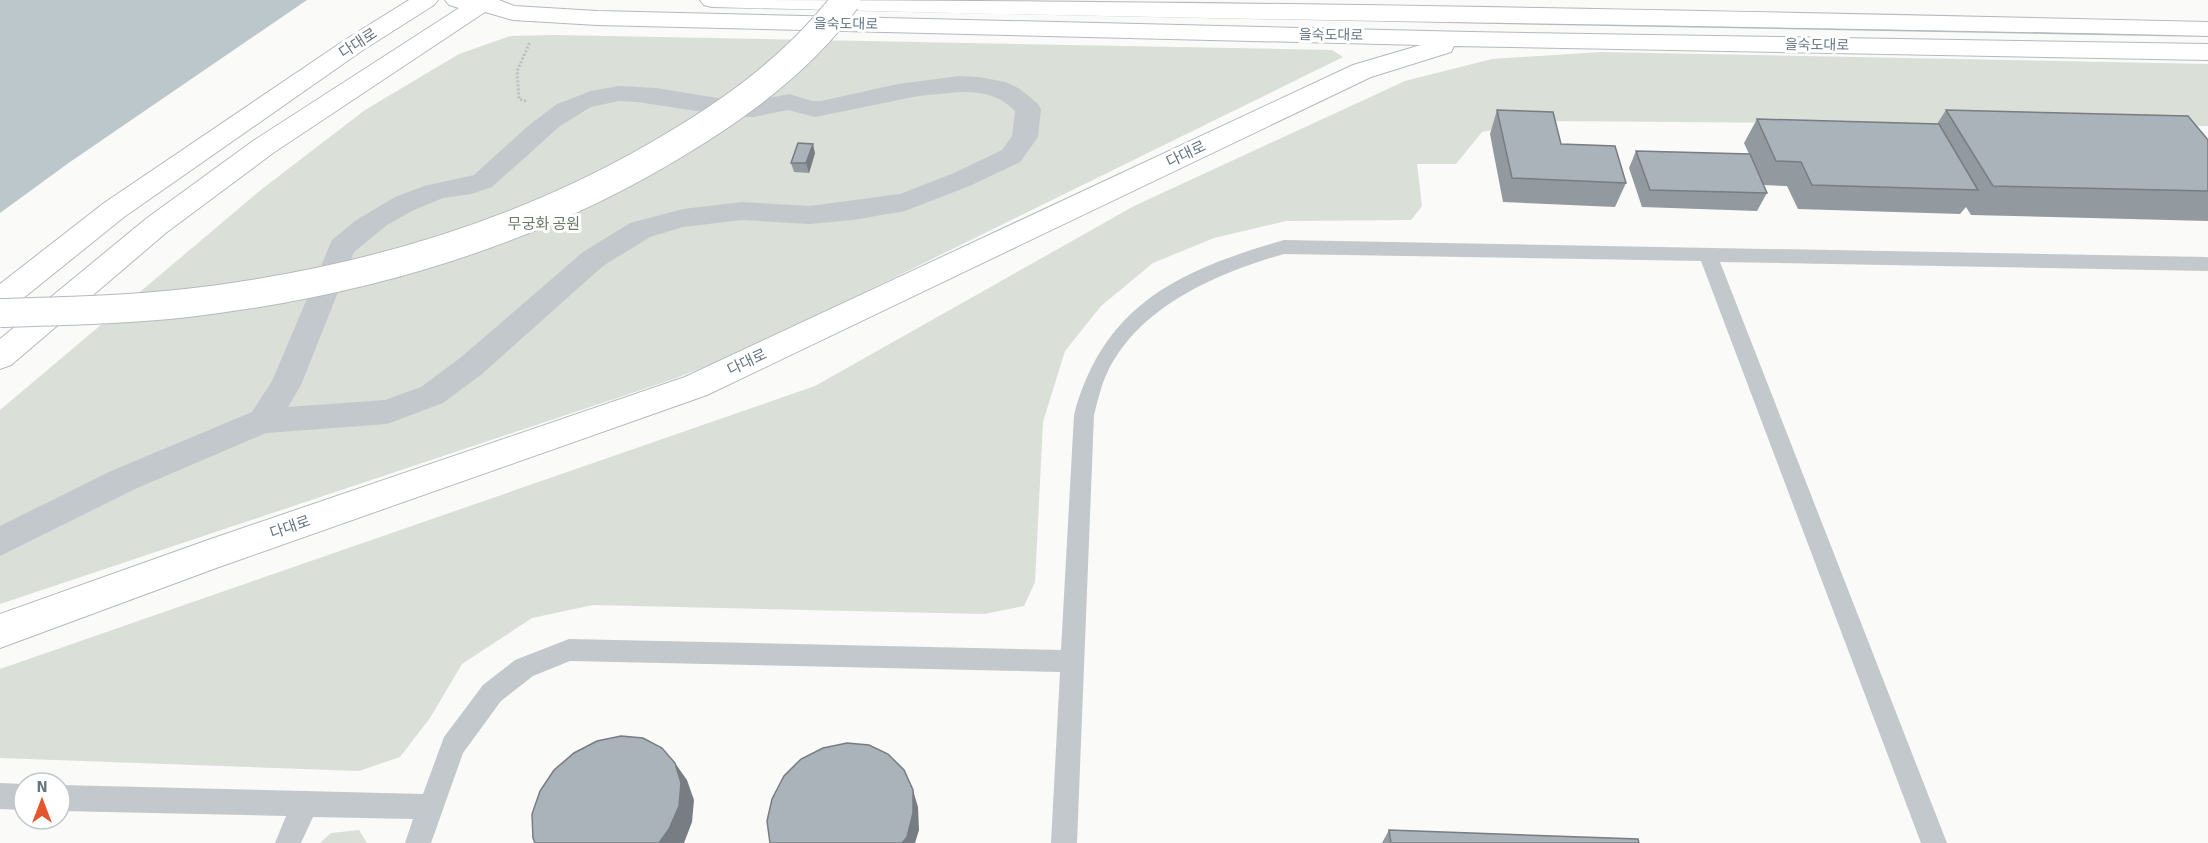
<svg xmlns="http://www.w3.org/2000/svg" width="2208" height="843" font-family="Signika,'Noto Sans KR',sans-serif">
	<style>
		.green { fill: #dadfd7 }
		.water { fill: #bbc7cb }
		.lines { fill: none; stroke-linecap: round; stroke-linejoin: round }
		.secondary-casing { stroke: #b3babf; stroke-width: 2 }
		.trunk-casing { stroke: #b4b9bd; stroke-width: 2 }
		.path { stroke: #bbbfc2; stroke-width: 3; stroke-dasharray: 2 2; stroke-linecap: butt }
		.service { fill: #c3c8cc; fill-rule: evenodd }
		.pedestrian { fill: #c3c8cc; fill-rule: evenodd }
		.secondary { fill: #fff; fill-rule: evenodd }
		.trunk { fill: #fff; fill-rule: evenodd }
		.secondary-bridge-casing { stroke: #b3babf; stroke-width: 30; stroke-linecap: butt }
		.secondary-bridge { stroke: #fff; stroke-width: 28 }
		.wall { fill: #929a9f }
		.shaded-wall { fill: #777d82 }
		.building { fill: #aab3b9; stroke: #777d82; stroke-width: 1.5 }
		.labels { text-anchor: middle; dominant-baseline: central; stroke-width: 6; stroke-linejoin: round; paint-order: stroke }
		.far-street-label { font-size: 14px; fill: #657683; stroke: #fff }
		.street-label { font-size: 15px; fill: #657683; stroke: #fff }
		.park-label { font-size: 15px; fill: #687a64; stroke: #fff }
	</style>
	<rect width="100%" height="100%" fill="#fafaf8"/>
	<path class="green" d="M554,35L1332,50L1343,57L745,351L671,380L0,604V410L262,189L365,110L459,54L510,36Z
		M1600,52L2208,64V126L1541,121L1482,132L1456,164H1417L1422,206L1411,220L1286,221L1214,238L1153,263L1101,306L1065,351L1043,422L1035,582L1024,606L984,614L593,605L532,618L462,664L430,718L400,757L359,771L0,758V669L815,386L1134,206L1405,81L1492,59Z
		M359,830L367,843H320L331,833Z"/>
	<path class="water" d="M0,0H307L70,162L0,213Z"/>
	<g class="lines">
		<g class="secondary-casing">
			<path id="secondary" d="M409,0H438L434,5L363,50L124,217L11,308L0,311V284L104,203L345,40Z
				M445,0H499L514,6L597,11L1470,32L2208,44V60L1454,46L1451,52L1371,77L707,395L219,567L0,648V614L208,540L685,377L1353,65L1421,45L597,25L513,20L485,12L273,153L167,232L11,365L0,369V339L147,218L253,141L459,8L449,5Z"/>
		</g>
		<g class="trunk-casing">
			<path id="trunk" d="M700,0C1203,0 1705,10 2208,22V36C1709,24 1211,21 712,7L704,5Z"/>
		</g>
		<path class="path" d="M526,101L519,99L517,71L530,42"/>
		<path class="service" d="M1284,240L2208,257V271L1720,262L1947,843H1921L1701,261L1284,254C1218,273 1141,305 1108,371C1101,385 1098,400 1094,415L1077,843H1051L1060,672L570,661L533,676L501,701L463,753L431,843H405L413,819L313,817L301,843H275L286,816L60,811V785L423,794L444,737L483,685L515,660L569,639L1061,650L1074,415C1104,303 1181,270 1284,240Z
			M0,783L24,784V810L0,809Z"/>
		<path class="pedestrian" d="M959,76L979,77L1005,82L1020,89L1037,103L1041,109L1038,137L1020,162L972,185L905,211L853,220L810,224L742,220L683,227L650,237L603,266L482,374L443,403L387,424L266,433L135,489L0,556V526L111,471L252,412L272,381L332,240L355,221L395,197L424,186L474,175L528,126L557,104L591,91L619,86L656,88L730,100L754,101L789,94L812,101H821L898,84ZM959,92C982,92 998,94 1015,111L1012,136L1002,150L954,173L900,194L810,206L742,202L683,209L630,223L583,252L460,358L421,387L385,400L288,407L301,385L354,252L387,225L414,210L443,198L471,194L492,187L560,126L591,107L619,101L637,102L730,116L754,117L788,110L815,117L918,96Z"/>
		<use href="#secondary" class="secondary"/>
		<use href="#trunk" class="trunk"/>
		<g class="secondary-bridge-casing">
			<path id="secondary-bridge" d="M0,313C62,311 125,310 187,303C359,283 528,234 676,144C741,105 800,61 846,0"/>
		</g>
		<use href="#secondary-bridge" class="secondary-bridge"/>
	</g>
	<path class="wall" d="M1497,110L1561,144L1626,183L1615,207L1503,202L1490,134Z
		M1946,110L2208,191V221L1971,215L1966,207L1960,214L1798,209L1787,186L1763,185L1767,193L1757,211L1642,207L1629,168L1636,151L1749,154L1744,143L1757,119L1937,124Z
		M815,153L809,173L794,172L791,163Z
		M1389,830L1639,843H1382Z"/>
	<path class="shaded-wall" d="M813,144L815,153L809,173L806,163Z
		M675,763L687,780L694,800L692,822L684,843H659Z
		M913,790L918,807L919,830L915,843H902Z"/>
	<path class="building" d="M1497,110L1553,112L1561,144L1615,146L1626,183L1512,178Z
		M1946,110L2188,116L2208,140V191L1993,186Z
		M1757,119L1939,124L1978,190L1812,185L1801,162L1776,161Z
		M798,143L813,144L806,163H791Z
		M1636,151L1750,154L1767,193L1650,190Z
		M621,736L643,738L662,748L675,763L681,783L679,806L669,829L659,843H535L533,838L532,814L540,791L554,770L574,753L597,741Z
		M847,743L869,745L888,754L904,770L913,790V813L907,837L902,843H770L767,821L772,799L784,776L801,759L823,748Z
		M1389,830L1638,839L1639,843H1391Z"/>
	<g class="labels">
		<g class="far-street-label">
			<text transform="translate(846 24) rotate(1)">을숙도대로</text>
			<text transform="translate(1331 35) rotate(1)">을숙도대로</text>
			<text transform="translate(1817 45) rotate(1)">을숙도대로</text>
		</g>
		<g class="street-label">
			<text transform="translate(358 43) rotate(-33)">다대로</text>
			<text transform="translate(1186 154) rotate(-25)">다대로</text>
			<text transform="translate(747 362) rotate(-25)">다대로</text>
			<text transform="translate(290 527) rotate(-19)">다대로</text>
		</g>
		<g class="park-label">
			<text x="544" y="224">무궁화 공원</text>
		</g>
	</g>
	<g transform="translate(42 801)"><circle r="28" fill="#ffffff" stroke="#c1c8cd" stroke-width="1.5"/>
	<path d="M0-4.5L10 22L0 15L-10 22Z" fill="#e4572e"/>
	<text y="-9" font-size="16" font-weight="bold" text-anchor="middle" fill="#657683">N</text>
	</g>
</svg>
